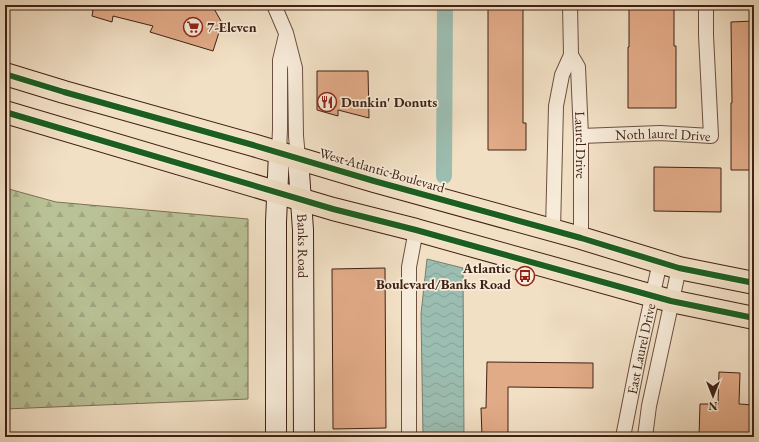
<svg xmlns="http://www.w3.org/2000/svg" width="759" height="442" font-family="'EB Garamond',serif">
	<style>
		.forest { fill: url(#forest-firs); stroke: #7c7155 }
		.water { fill: url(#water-waves); stroke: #777e72 }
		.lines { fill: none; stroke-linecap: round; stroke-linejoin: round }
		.canal { stroke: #9cbdb1; stroke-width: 16 }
		.building { fill: #e2ab88; stroke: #402014 }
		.street-casing { stroke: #6c5040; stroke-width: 16 }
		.secondary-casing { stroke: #402014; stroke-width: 22 }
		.primary-casing { stroke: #402014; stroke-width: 24 }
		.street { stroke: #f7ebd9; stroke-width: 14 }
		.secondary { stroke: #f7ebd9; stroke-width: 20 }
		.primary { stroke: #f2e0c5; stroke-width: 22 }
		.cycleway-casing { stroke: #f7ebd9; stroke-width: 8 }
		.cycleway { stroke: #1b5e20; stroke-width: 6 }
		.labels { text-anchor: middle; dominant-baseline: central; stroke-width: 3.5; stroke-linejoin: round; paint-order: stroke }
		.poi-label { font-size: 14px; font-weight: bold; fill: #402014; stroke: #f7ebd9; text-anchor: start }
		.street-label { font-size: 14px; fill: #402014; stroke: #f7ebd9 }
	</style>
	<defs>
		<pattern id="forest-firs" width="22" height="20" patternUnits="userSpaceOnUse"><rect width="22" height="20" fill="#b9c296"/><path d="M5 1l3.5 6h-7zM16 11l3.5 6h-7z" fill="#a0a680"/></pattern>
		<pattern id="water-waves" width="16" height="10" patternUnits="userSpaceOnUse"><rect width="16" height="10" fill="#9cbdb1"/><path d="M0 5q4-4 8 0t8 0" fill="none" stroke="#87a297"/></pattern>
	</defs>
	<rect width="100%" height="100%" fill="#f2e0c5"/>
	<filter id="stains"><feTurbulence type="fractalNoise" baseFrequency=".005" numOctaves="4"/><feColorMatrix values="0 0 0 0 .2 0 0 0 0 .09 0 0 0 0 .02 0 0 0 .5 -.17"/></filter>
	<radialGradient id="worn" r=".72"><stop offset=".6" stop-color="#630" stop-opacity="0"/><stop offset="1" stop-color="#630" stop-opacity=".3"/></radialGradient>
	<path class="forest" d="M5,188L56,202L248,219V399L5,409Z"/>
	<path class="water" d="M427,259L463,268L464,437H423L421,314Z"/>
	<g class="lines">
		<path class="canal" d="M444,176L445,5"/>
	</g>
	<path class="building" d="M90,5H212L222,23L213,51L150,32L153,26L113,16L112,22L92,16L93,10L89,9Z
		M488,5H523V123H526V150H488Z
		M629,5H674V46H676V108H628V47H629Z
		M754,21V170H731V103H732L731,22Z
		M317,71H368L369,118L338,110V116L317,110Z
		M654,167L721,168V212L654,211Z
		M385,268L386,428L333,429L332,269Z
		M487,362L593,363V388L508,387V437H482L481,408H486Z
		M719,372L740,373L739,404L754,405V437H699L700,404H718Z"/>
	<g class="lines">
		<g class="street-casing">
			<g id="street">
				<path d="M274,5L286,33L295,68L296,136L298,158"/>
				<path id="s1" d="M571,55L578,67L581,136V238"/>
				<path id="s2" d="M581,136L660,133L711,136L706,35V5"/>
				<path d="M279,153L280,129V60L286,35"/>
				<path d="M553,230L556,106L562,75L571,55L570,5"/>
				<path d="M409,437V267L416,230"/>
				<path id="s3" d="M623,437L639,356L660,262"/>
				<path d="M645,437L649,406L679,268"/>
			</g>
		</g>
		<g class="secondary-casing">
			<g id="secondary">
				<path id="s4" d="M298,158L303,230L304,437"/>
				<path d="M276,437V222L279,153"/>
			</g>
		</g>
		<g class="primary-casing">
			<path id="primary" d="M5,74L64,92L253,145L374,181L581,238L679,268L754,283
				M5,112L333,209L416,230L671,301L754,318"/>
		</g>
		<use href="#street" class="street"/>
		<use href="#secondary" class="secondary"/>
		<use href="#primary" class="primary"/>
		<g class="cycleway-casing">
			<path id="cycleway" d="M5,74L64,92L253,145L374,181L581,238L679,268L754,283
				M5,112L333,209L416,230L671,301L754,318"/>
		</g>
		<use href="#cycleway" class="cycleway"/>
	</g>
	<defs>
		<g id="supermarket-ring" transform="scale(1)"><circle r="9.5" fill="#f7ebd9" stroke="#8f2418" stroke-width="1.5"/><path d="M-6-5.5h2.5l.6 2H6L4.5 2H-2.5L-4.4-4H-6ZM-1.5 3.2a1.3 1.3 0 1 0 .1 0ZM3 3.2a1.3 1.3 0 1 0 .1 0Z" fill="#8f2418"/></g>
		<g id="restaurant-ring" transform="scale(1)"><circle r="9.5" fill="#f7ebd9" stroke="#8f2418" stroke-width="1.5"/><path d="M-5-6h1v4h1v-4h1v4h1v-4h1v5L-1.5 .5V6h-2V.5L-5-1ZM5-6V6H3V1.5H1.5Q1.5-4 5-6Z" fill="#8f2418"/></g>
		<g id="bus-ring" transform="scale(1)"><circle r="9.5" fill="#f7ebd9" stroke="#8f2418" stroke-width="1.5"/><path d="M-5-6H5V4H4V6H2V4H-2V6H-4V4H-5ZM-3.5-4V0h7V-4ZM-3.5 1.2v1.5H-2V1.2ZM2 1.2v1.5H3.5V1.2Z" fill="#8f2418"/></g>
	</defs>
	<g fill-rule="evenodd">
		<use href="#supermarket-ring" x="193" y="27"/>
		<use href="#restaurant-ring" x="327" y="102"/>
		<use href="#bus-ring" x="525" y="276"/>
	</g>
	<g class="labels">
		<g class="poi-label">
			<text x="207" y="27">7-Eleven</text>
			<text x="341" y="102">Dunkin' Donuts</text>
			<text x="511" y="268" text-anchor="end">Atlantic<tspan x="511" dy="16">Boulevard/Banks Road</tspan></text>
		</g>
		<g class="street-label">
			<text stroke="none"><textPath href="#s2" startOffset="82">Noth laurel Drive</textPath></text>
			<text stroke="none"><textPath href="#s1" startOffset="92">Laurel Drive</textPath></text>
			<text transform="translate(382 170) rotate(16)">West Atlantic Boulevard</text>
			<text stroke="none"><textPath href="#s4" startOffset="88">Banks Road</textPath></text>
			<text stroke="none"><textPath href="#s3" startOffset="90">East Laurel Drive</textPath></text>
		</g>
	</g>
	<rect width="759" height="442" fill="none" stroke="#f2e0c5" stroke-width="20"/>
	<rect x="6" y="6" width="747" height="430" fill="none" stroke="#402014" stroke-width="2"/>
	<rect x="10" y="10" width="739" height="422" fill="none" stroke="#402014"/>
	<g transform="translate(713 396) rotate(180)" stroke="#f7ebd9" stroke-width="3" paint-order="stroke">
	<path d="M0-3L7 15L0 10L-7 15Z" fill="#402014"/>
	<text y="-6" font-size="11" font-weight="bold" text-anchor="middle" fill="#402014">N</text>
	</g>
	<rect width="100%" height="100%" filter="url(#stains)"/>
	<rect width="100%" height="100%" fill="url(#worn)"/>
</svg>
